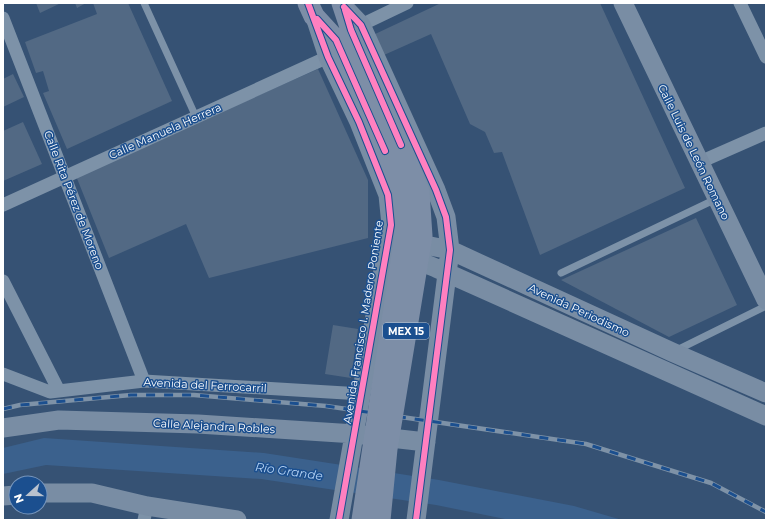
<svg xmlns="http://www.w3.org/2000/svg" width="769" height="523" font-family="Montserrat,sans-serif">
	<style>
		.water { fill: #3b618d }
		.building { fill: #526984 }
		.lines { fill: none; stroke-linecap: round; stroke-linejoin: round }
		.lane { stroke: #7d92a8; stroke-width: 7 }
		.street { stroke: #7d92a8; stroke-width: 13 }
		.secondary { stroke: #798da4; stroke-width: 19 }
		.primary { stroke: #7d8ea7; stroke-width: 21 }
		.rail-casing { stroke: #7e92a7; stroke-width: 4.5 }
		.rail { stroke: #1b4f8f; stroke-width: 3; stroke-dasharray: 9; stroke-linecap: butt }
		.primary-bridge { stroke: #7d8ea7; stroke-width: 21 }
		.cycleway-casing { stroke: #1b4f8f; stroke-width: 8 }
		.cycleway { stroke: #ff80c0; stroke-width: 6 }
		.labels { text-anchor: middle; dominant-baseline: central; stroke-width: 3; stroke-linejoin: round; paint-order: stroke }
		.shield { fill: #1b4f8f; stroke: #bbcadd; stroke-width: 1 }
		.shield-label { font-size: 10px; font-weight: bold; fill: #fff }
		.street-label { font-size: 11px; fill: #fff; stroke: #1b4f8f }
		.water-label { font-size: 12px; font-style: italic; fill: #b5d3f5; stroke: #1b4f8f }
	</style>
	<rect width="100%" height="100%" fill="#365274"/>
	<path class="water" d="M44,438L264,453L439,480L574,506L622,520H510L436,505L261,479L46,465L3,474V448Z"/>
	<path class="building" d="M36,3H61L40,13Z
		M75,3H86L77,8Z
		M93,3H128L172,101L67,149L43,93L49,91L43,71L36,73L25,42L97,14Z
		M441,3H600L685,188L540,255L502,152L494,153L485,132L470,124L431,34L384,55L373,35Z
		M318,69L368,180V238L209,278L186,224L109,258L76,176Z
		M13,74L24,97L3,107V79Z
		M23,122L42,164L3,181V131Z
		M696,218L737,305L669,337L561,280Z
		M333,325L358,329L351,378L325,374Z"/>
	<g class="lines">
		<path class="lane" d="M144,3L196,117
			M561,273L716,199
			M675,351L766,306"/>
		<path class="street" d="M740,3L766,57
			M3,18L144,381
			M361,25L407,3
			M700,162L766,133
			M3,205L328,57
			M3,281L59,391
			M3,374L50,392L144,381L362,394
			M144,520L147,506"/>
		<path class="secondary" d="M623,3L766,300
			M344,7L361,25L436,190L446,217L450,250L416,520
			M315,17L328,57L359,122L388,195L391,225L339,520
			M406,241L450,250L672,352L766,393
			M403,255L436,268L766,416
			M3,428L59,420L198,424L355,434L426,442
			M40,493H92L147,506L237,520
			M3,496L16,495"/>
		<path class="primary" d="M308,3L314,16L336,40L385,151
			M342,3L351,30L401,145"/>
		<g class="rail-casing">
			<path id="rail" d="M3,409L20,405L131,395H194L326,406L586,444L711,483L766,512"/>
		</g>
		<use href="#rail" class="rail"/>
		<path class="primary-bridge" d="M362,520L405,235L402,194L385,151
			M380,520L387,449L422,236L419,192L401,145"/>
		<g class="cycleway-casing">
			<path id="cycleway" d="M308,3L328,57L359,122L388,195L391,225L339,520
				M344,7L361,25L436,190L446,217L450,250L416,520
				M345,10L351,30L401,145
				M317,19L336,40L385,151"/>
		</g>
		<use href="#cycleway" class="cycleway"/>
	</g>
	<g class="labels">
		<rect class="shield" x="383" y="323" width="46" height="16" rx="3"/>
		<g class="shield-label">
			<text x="406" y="331">MEX 15</text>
		</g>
		<g class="street-label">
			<text transform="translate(165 131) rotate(-24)">Calle Manuela Herrera</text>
			<text transform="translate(694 152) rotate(64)">Calle Luis de León Romano</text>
			<text transform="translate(74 200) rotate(69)">Calle Rita Pérez de Moreno</text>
			<text transform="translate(579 310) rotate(25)">Avenida Periodismo</text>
			<text transform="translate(363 322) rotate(-81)">Avenida Francisco I. Madero Poniente</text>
			<text transform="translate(205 385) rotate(3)">Avenida del Ferrocarril</text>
			<text transform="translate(214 426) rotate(3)">Calle Alejandra Robles</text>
		</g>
		<g class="water-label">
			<text transform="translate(289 471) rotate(8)">Río Grande</text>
		</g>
	</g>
	<rect width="769" height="523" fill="none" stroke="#ffffff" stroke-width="8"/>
	<g transform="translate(28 495) rotate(249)"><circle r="19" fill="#1b4f8f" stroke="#7695bc"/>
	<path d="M0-3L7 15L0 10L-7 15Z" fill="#b9c2ce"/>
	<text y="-6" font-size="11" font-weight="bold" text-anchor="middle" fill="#ffffff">N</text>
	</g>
</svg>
